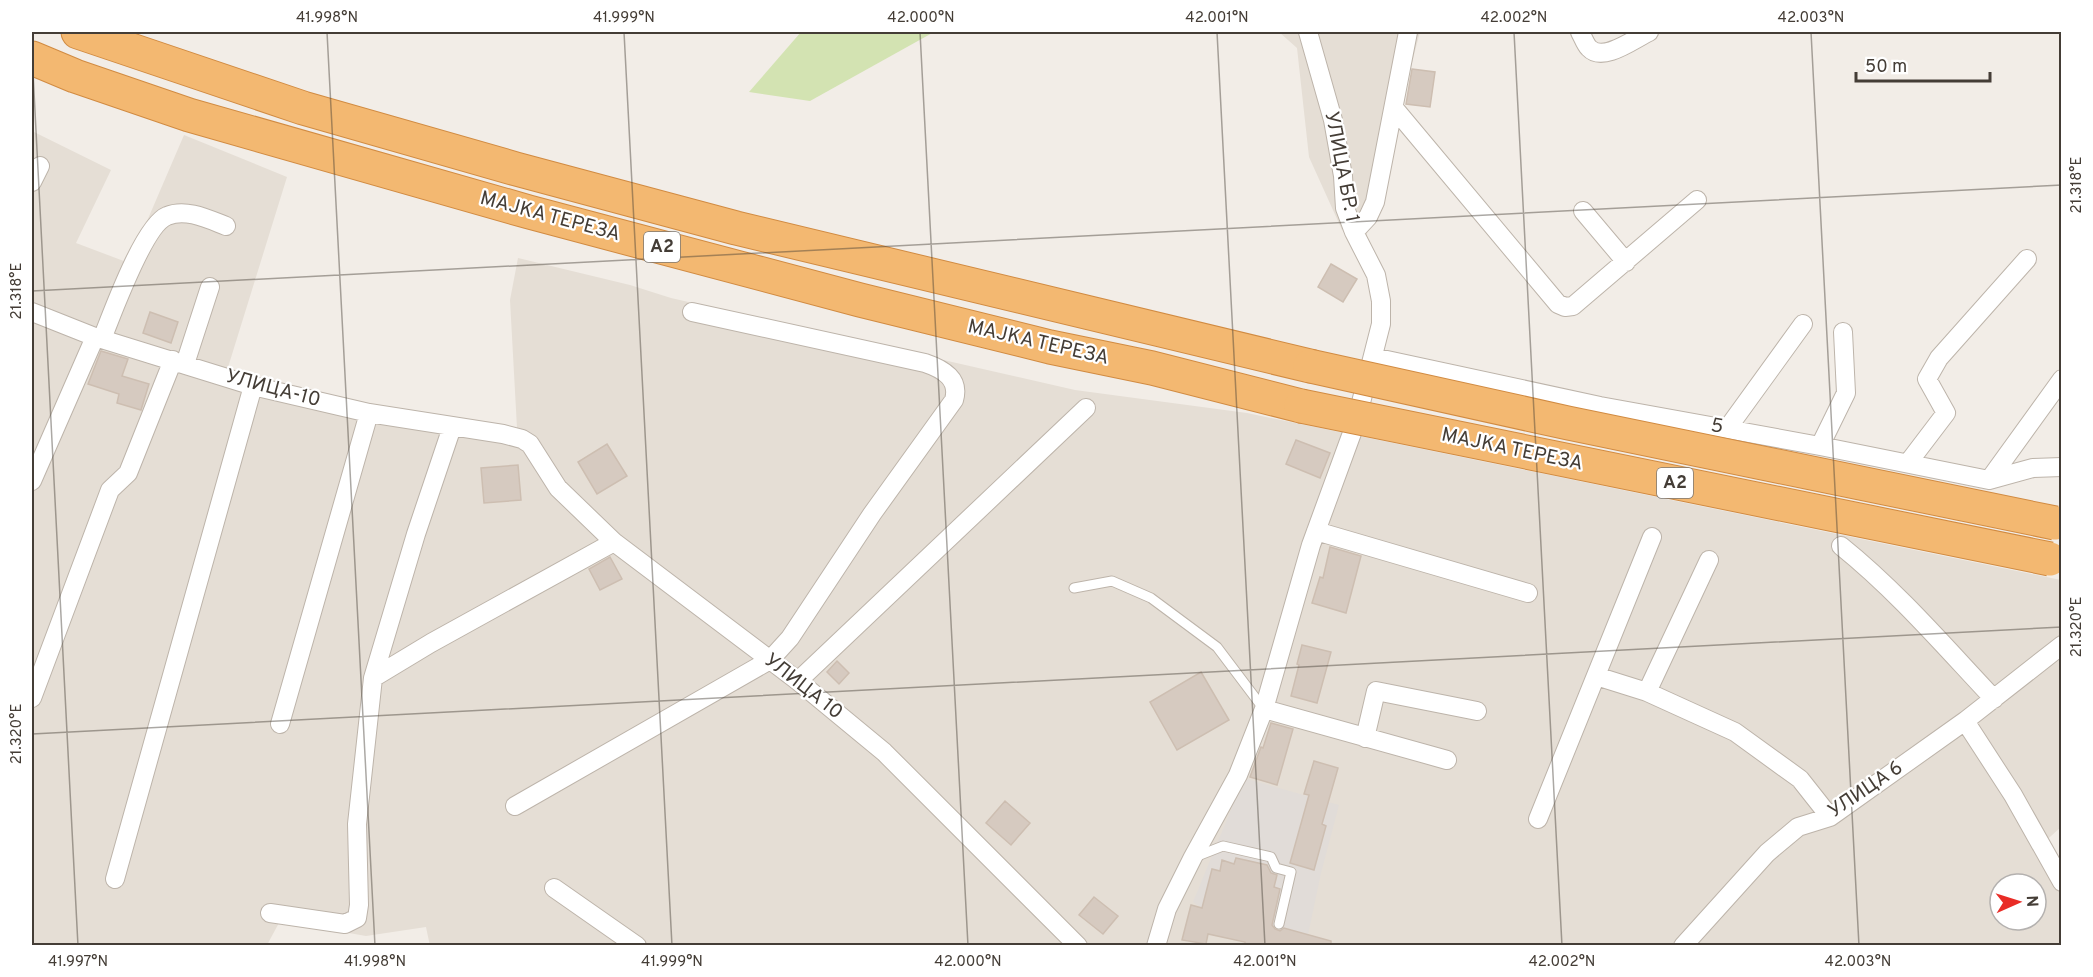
<svg xmlns="http://www.w3.org/2000/svg" width="2093" height="977" font-family="Overpass,sans-serif">
	<style>
		.residential { fill: #e5ded5; fill-rule: evenodd }
		.industrial { fill: #e1dcd8 }
		.green { fill: #d3e3b2 }
		.building { fill: #d6cac0; stroke: #cdbeb1; stroke-width: 1.5 }
		.lines { fill: none; stroke-linecap: round; stroke-linejoin: round }
		.service-casing { stroke: #bdb4aa; stroke-width: 11 }
		.minor-casing { stroke: #bdb4aa; stroke-width: 20 }
		.motorway-casing { stroke: #d18b42; stroke-width: 35 }
		.service { stroke: #fff; stroke-width: 9 }
		.minor { stroke: #fff; stroke-width: 18 }
		.motorway { stroke: #f3b871; stroke-width: 33 }
		.motorway-bridge-casing { stroke: #d18b42; stroke-width: 35; stroke-linecap: butt }
		.motorway-bridge { stroke: #f3b871; stroke-width: 33 }
		.ticks { fill: none; stroke: #443d36; stroke-width: 1.5; stroke-opacity: 0.45 }
		.labels { text-anchor: middle; dominant-baseline: central; stroke-width: 4.5; stroke-linejoin: round; paint-order: stroke }
		.shield { fill: #fff; stroke: #7c7772; stroke-width: 1.5 }
		.shield-label { font-size: 18px; font-weight: bold; fill: #443d36 }
		.street-label { font-size: 20px; fill: #443d36; stroke: #fff }
		.neatline { fill: none; stroke: #443d36; stroke-width: 2 }
		.ticks-label { font-size: 15px; text-anchor: middle; fill: #443d36 }
	</style>
	<rect width="100%" height="100%" fill="#f2ede7"/>
	<path class="residential" d="M1279,32H1420L1365,241L1342,230L1309,157L1297,48Z
		M32,131L111,170L76,243L129,263L184,135L287,177L225,377L503,434L517,428L510,300L518,258L630,285L671,298L1075,390L1247,413L2061,580V827L2041,845L2061,882V945L430,946L426,927L366,936L280,921L267,945H32ZM2000,884H2036V920H2000Z"/>
	<path class="industrial" d="M1244,778L1339,805L1321,873L1308,935L1202,908L1193,902Z"/>
	<path class="green" d="M801,32H934L810,101L749,92Z"/>
	<path class="building" d="M1412,69L1435,72L1430,107L1406,104Z
		M1331,264L1357,279L1343,302L1318,287Z
		M150,312L178,322L171,343L143,333Z
		M101,351L128,359L122,376L149,384L141,410L117,403L119,394L88,384Z
		M1296,440L1330,453L1320,478L1286,464Z
		M607,444L627,476L597,494L578,462Z
		M518,465L521,500L484,503L481,468Z
		M1330,547L1361,556L1346,613L1312,603L1320,577L1323,578Z
		M610,557L622,579L600,590L589,569Z
		M1302,645L1331,652L1317,703L1291,696L1299,665L1297,664Z
		M837,661L849,673L839,684L827,672Z
		M1201,672L1229,720L1177,750L1150,702Z
		M1271,723L1293,729L1277,785L1250,777L1261,747L1263,748Z
		M1314,761L1338,768L1322,824L1326,826L1314,870L1290,863L1309,795L1304,794Z
		M1005,801L1030,823L1011,845L986,823Z
		M1236,858L1267,865L1271,873L1277,875L1274,887L1280,889L1272,925L1275,929L1280,931L1284,928L1331,941V945H1245V942L1208,934L1206,944L1182,940L1191,905L1202,908L1212,869L1220,871L1222,860L1234,864Z
		M1094,897L1118,916L1103,934L1079,915Z"/>
	<g class="lines">
		<g class="service-casing">
			<path id="service" d="M1074,588L1112,581L1151,598L1217,647L1263,708
				M1195,857L1223,846L1271,857L1276,868L1291,872L1279,924"/>
		</g>
		<g class="minor-casing">
			<path id="minor" d="M1580,32C1583,37 1585,44 1589,48C1603,63 1634,39 1649,32
				M1394,108L1558,304L1565,307L1573,306L1697,200
				M32,182L40,166
				M1583,211L1626,262
				M1354,232L1368,217L1375,202L1408,32
				M32,312L95,337L253,386L369,413L503,434L522,439L530,444L558,488L614,542L798,681L884,752L1078,946
				M102,339C112,314 144,225 167,216C186,208 208,219 226,226
				M1373,357L1600,406L1820,446L1989,480L2033,468L2062,467
				M185,364L210,287
				M1727,429L1803,324
				M1820,446L1846,393L1843,332
				M1908,463L1946,413L1927,379L1939,358L2027,259
				M1989,480L2062,379
				M32,481L95,337
				M1316,531L1528,593
				M1841,546C1897,591 1945,647 1994,699
				M1596,676L1647,692L1735,732L1800,779L1830,817
				M373,678L431,643L614,542
				M798,681L1086,408
				M1647,692L1709,560
				M32,698L110,490L128,473L173,360
				M1264,709L1447,760
				M1965,721L2013,795L2062,882
				M280,724L369,413
				M1365,738L1376,691L1477,711
				M515,806L770,660L790,638L872,514L954,400C960,379 943,369 925,363L692,312
				M1538,819L1652,537
				M115,879L253,386
				M554,888L637,946
				M270,913L345,924L357,918L359,905L357,824L373,678L416,534L452,427
				M1156,946L1167,909L1193,857L1238,775L1264,709L1311,545L1356,422L1381,324V301L1376,275L1354,232L1345,208L1343,176L1333,120L1308,32
				M1683,946L1767,853L1798,827L1830,817L1965,721L2062,645"/>
		</g>
		<g class="motorway-casing">
			<path id="motorway" d="M78,32L303,108L516,169L736,228L1310,366
				M32,58L75,76L189,115L529,212L860,300L1050,347L1152,368L1301,406"/>
		</g>
		<use href="#service" class="service"/>
		<use href="#minor" class="minor"/>
		<use href="#motorway" class="motorway"/>
		<g class="motorway-bridge-casing">
			<path id="motorway-bridge" d="M1310,366L1568,423L2055,523
				M1301,406L2050,559"/>
		</g>
		<use href="#motorway-bridge" class="motorway-bridge"/>
	</g>
	<path class="ticks" d="M327,32L375,946M624,32L672,946M920,32L968,946M1217,32L1265,946M1514,32L1562,946M1811,32L1859,946M32,53L78,946M32,291L2062,185M32,734L2062,627"/>
	<g class="labels">
		<g class="shield">
			<rect x="644" y="232" width="36" height="30" rx="4.5"/>
			<rect x="1657" y="468" width="36" height="30" rx="4.5"/>
		</g>
		<g class="shield-label">
			<text x="662" y="247">A2</text>
			<text x="1675" y="483">A2</text>
		</g>
		<g class="street-label">
			<text transform="translate(1341 167) rotate(79)">УЛИЦА БР. 1</text>
			<text transform="translate(550 217) rotate(15)">МАЈКА ТЕРЕЗА</text>
			<text transform="translate(1038 343) rotate(13)">МАЈКА ТЕРЕЗА</text>
			<text transform="translate(273 389) rotate(15)">УЛИЦА-10</text>
			<text transform="translate(1717 427) rotate(10)">5</text>
			<text transform="translate(1512 450) rotate(12)">МАЈКА ТЕРЕЗА</text>
			<text transform="translate(803 687) rotate(38)">УЛИЦА 10</text>
			<text transform="translate(1866 790) rotate(-34)">УЛИЦА 6</text>
		</g>
	</g>
	<rect width="2093" height="977" fill="none" stroke="#ffffff" stroke-width="66"/>
	<g transform="translate(2018 902) rotate(87)"><circle r="28" fill="#ffffff" stroke="#b4b1af" stroke-width="1.5"/>
	<path d="M0-4.5L10 22L0 15L-10 22Z" fill="#e92c26"/>
	<text y="-9" font-size="16" font-weight="bold" text-anchor="middle" fill="#443d36">N</text>
	</g>
	<path d="M1856 72v9h134v-9" fill="none" stroke="#443d36" stroke-width="3"/>
	<text x="1865" y="72" font-size="18" fill="#443d36" stroke="#ffffff" stroke-width="4.5" paint-order="stroke">50 m</text>
	<rect x="33" y="33" width="2027" height="911" class="neatline"/>
	<g class="ticks-label">
		<text x="327" y="22">41.998°N</text>
		<text x="624" y="22">41.999°N</text>
		<text x="921" y="22">42.000°N</text>
		<text x="1217" y="22">42.001°N</text>
		<text x="1514" y="22">42.002°N</text>
		<text x="1811" y="22">42.003°N</text>
		<text transform="translate(2076 185) rotate(-90)" y="5">21.318°E</text>
		<text transform="translate(16 291) rotate(-90)" y="5">21.318°E</text>
		<text transform="translate(2076 627) rotate(-90)" y="5">21.320°E</text>
		<text transform="translate(16 734) rotate(-90)" y="5">21.320°E</text>
		<text x="78" y="966">41.997°N</text>
		<text x="375" y="966">41.998°N</text>
		<text x="672" y="966">41.999°N</text>
		<text x="968" y="966">42.000°N</text>
		<text x="1265" y="966">42.001°N</text>
		<text x="1562" y="966">42.002°N</text>
		<text x="1858" y="966">42.003°N</text>
	</g>
</svg>
